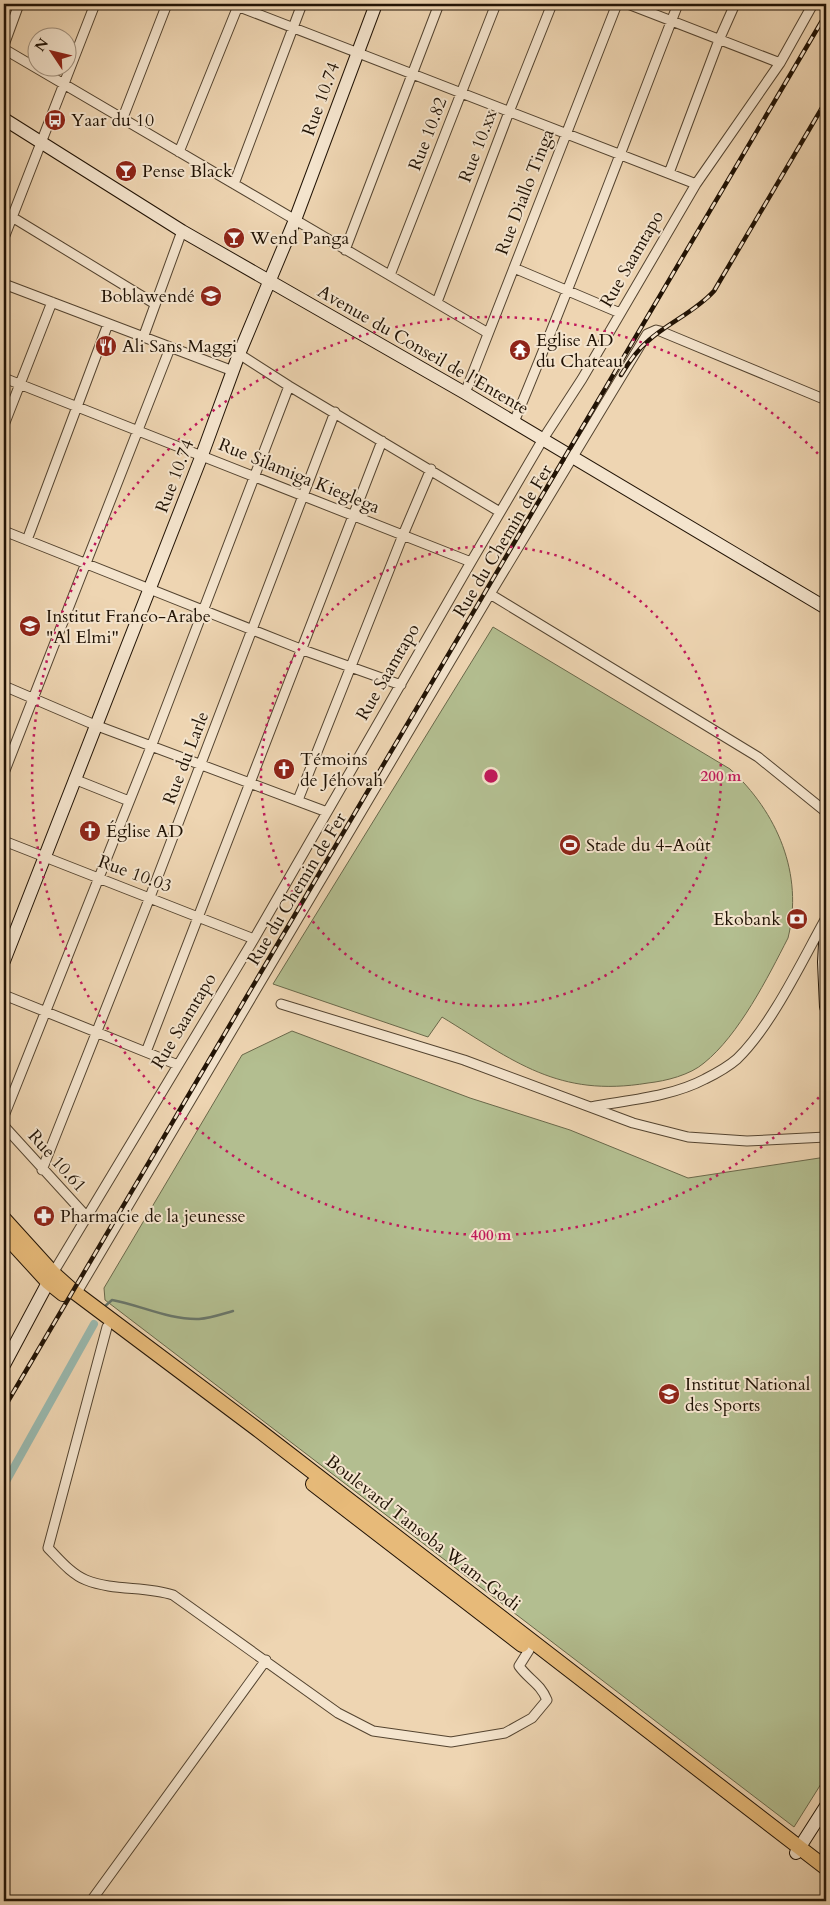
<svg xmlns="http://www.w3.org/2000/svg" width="830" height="1905" font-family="Cardo,serif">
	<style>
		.green { fill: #b3be90; stroke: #6a684a }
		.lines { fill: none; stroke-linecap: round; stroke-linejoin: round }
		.stream { stroke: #69766a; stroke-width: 2.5 }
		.canal { stroke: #99b8ae; stroke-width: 8 }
		.street-casing { stroke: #544430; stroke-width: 11 }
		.secondary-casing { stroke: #211305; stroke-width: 14 }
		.primary-casing { stroke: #211305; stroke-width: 16 }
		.street { stroke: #f4e4cd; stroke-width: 9 }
		.secondary { stroke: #f4e4cd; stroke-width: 12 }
		.primary { stroke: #e7ba79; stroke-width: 14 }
		.rail-casing { stroke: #211305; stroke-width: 4.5 }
		.rail { stroke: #f4e4cd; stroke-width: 2.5; stroke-dasharray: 8; stroke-linecap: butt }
		.ring { fill: none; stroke: #c2185b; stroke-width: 2.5; stroke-dasharray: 2.5 5 }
		.labels { text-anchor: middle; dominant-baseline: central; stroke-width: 4; stroke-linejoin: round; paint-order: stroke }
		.street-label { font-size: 18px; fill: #211305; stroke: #f4e4cd }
		.poi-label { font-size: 18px; fill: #211305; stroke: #f4e4cd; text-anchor: start }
		.centre { fill: #c2185b; stroke: #f4e4cd; stroke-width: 2.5 }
		.ring-label { font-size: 15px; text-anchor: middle; font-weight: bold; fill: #c2185b; stroke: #f4e4cd; stroke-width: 4; stroke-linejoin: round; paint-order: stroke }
	</style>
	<rect width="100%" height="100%" fill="#eed5b2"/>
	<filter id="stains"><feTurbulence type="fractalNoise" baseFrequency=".004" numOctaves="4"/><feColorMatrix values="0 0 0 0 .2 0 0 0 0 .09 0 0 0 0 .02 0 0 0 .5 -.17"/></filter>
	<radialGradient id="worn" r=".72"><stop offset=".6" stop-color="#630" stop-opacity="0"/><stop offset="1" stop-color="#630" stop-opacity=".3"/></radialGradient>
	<path class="green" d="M493,627L730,769C777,812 804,874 788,938C768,977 739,1035 704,1063C690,1075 666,1081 648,1083C558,1098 514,1061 442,1017L428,1037L273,984Z
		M292,1031L470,1098L570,1130L688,1178L826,1157V1776L794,1827L105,1300L104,1288L242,1055Z"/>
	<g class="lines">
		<path class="stream" d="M104,1307L112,1300C140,1305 169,1320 199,1319C211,1318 222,1314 233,1311"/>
		<path class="canal" d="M4,1485L94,1324"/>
		<g class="street-casing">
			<path id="street" d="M232,4L696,184
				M628,4L780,63
				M4,45L19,4
				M4,49L488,333
				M122,120L167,4
				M179,152L238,6
				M669,173L719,40L735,4
				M234,184L302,4
				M12,217L155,304
				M4,238L95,4
				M345,250L439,4
				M514,268L620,313
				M390,275L496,4
				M4,284L233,371
				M437,302L509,112L552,4
				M143,338L182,231
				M239,354L289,386L500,512
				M4,378L471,562
				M465,393L617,4
				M514,422C572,284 624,143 678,4
				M4,425L52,302
				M4,531L303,650L401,685
				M27,540L108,324
				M490,594L758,757L826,812
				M4,686L95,725L327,812
				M4,773L170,348
				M74,779L129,801
				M298,800L403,535L431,469
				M4,841L254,939
				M4,995L178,1065
				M281,1004L464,1060L633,1123L688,1137L747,1141L826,1137
				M146,1052L382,441
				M591,1107C628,1100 671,1097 705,1079C715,1074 729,1066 737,1059C772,1025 802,961 826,918
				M4,1116L151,747L289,386
				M4,1126L87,1217
				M42,1170L150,897L335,412
				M53,1273L254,939L471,562L543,439L582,379L696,184L780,63L813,4
				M76,1294L490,594L647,334L656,330L660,331L826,400
				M107,1327L48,1548C59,1559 71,1574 86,1580C113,1591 146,1586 173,1595L338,1713L373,1731L451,1742L505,1733L532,1718L547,1700C540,1683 529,1680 519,1666L529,1650
				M91,1901L266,1660"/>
		</g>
		<g class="secondary-casing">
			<path id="secondary" d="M4,119L182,231L465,393L826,608
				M826,926L824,962L826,1007
				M4,961L202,455L239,354L295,220L376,4
				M4,1365L52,1275
				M796,1853L826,1806"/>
		</g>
		<g class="primary-casing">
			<path id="primary" d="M4,1219L53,1273L73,1291L257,1429L826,1868
				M4,1234L48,1282L63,1294
				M313,1484L522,1645"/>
		</g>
		<use href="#street" class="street"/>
		<use href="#secondary" class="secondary"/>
		<use href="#primary" class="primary"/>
		<g class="rail-casing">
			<path id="rail" d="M621,375C629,362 637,350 648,341C669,322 695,312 714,291L826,101
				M4,1408L826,14"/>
		</g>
		<use href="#rail" class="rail"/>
	</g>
	<g class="ring">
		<circle cx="491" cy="776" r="230"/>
		<path d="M824 1092A459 459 0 1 1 824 460"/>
	</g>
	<defs>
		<g id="bus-disc" transform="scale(1.125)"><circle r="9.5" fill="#8f2418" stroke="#f4e4cd"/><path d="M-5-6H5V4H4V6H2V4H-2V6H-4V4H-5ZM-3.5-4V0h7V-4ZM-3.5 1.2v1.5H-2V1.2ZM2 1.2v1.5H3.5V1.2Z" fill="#fff"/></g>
		<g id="bar-disc" transform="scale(1.125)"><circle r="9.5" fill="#8f2418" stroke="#f4e4cd"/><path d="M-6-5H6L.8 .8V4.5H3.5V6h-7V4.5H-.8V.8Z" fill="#fff"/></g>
		<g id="school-disc" transform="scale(1.125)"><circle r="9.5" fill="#8f2418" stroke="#f4e4cd"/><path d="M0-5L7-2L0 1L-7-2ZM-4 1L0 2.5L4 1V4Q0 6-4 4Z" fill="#fff"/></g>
		<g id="restaurant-disc" transform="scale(1.125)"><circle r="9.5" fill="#8f2418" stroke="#f4e4cd"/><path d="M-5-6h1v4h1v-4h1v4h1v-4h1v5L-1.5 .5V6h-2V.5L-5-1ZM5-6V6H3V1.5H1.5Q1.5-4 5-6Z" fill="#fff"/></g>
		<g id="temple-disc" transform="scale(1.125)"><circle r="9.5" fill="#8f2418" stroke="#f4e4cd"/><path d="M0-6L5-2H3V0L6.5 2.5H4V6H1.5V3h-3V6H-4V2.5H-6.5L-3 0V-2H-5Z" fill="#fff"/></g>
		<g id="church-disc" transform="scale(1.125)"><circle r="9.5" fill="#8f2418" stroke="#f4e4cd"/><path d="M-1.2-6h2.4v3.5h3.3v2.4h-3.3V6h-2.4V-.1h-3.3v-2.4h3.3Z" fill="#fff"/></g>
		<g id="stadium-disc" transform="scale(1.125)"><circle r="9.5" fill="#8f2418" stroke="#f4e4cd"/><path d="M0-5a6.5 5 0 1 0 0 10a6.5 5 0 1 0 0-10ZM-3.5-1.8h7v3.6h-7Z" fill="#fff"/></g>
		<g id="bank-disc" transform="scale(1.125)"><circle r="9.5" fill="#8f2418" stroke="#f4e4cd"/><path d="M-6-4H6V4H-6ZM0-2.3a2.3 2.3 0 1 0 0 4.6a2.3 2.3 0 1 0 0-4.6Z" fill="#fff"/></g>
		<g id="pharmacy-disc" transform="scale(1.125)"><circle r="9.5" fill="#8f2418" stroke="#f4e4cd"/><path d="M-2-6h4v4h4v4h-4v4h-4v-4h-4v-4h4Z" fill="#fff"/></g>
		<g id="university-disc" transform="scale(1.125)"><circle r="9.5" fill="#8f2418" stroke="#f4e4cd"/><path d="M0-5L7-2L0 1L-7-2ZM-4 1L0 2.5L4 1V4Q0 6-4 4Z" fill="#fff"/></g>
	</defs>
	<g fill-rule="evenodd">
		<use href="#bus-disc" x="55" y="120"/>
		<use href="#bar-disc" x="126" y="171"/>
		<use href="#bar-disc" x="234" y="238"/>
		<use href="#school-disc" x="211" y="296"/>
		<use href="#restaurant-disc" x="106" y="346"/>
		<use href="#temple-disc" x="520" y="350"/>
		<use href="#school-disc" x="30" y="626"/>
		<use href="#church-disc" x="284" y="769"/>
		<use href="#church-disc" x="90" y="831"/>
		<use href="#stadium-disc" x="570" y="845"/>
		<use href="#bank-disc" x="797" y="919"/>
		<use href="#pharmacy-disc" x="44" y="1216"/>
		<use href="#university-disc" x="669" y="1394"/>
	</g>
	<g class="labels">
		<g class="street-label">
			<text transform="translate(321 99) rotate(-70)">Rue 10.74</text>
			<text transform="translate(428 134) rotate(-69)">Rue 10.82</text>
			<text transform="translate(478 146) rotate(-69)">Rue 10.xx</text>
			<text transform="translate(525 192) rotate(-69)">Rue Diallo Tinga</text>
			<text transform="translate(632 259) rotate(-60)">Rue Saamtapo</text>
			<text transform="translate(423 350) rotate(30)">Avenue du Conseil de l'Entente</text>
			<text transform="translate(175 476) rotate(-69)">Rue 10.74</text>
			<text transform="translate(299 476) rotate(22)">Rue Silamiga Kieglega</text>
			<text transform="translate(503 541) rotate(-59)">Rue du Chemin de Fer</text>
			<text transform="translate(388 672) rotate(-60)">Rue Saamtapo</text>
			<text transform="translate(186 758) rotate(-69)">Rue du Larle</text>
			<text transform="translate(135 874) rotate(20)">Rue 10.03</text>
			<text transform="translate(297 889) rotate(-59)">Rue du Chemin de Fer</text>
			<text transform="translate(184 1021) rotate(-59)">Rue Saamtapo</text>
			<text transform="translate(57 1161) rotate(48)">Rue 10.61</text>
			<text transform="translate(423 1533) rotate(38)">Boulevard Tansoba Wam-Godi</text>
		</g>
		<g class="poi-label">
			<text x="71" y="120">Yaar du 10</text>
			<text x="142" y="171">Pense Black</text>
			<text x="250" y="238">Wend Panga</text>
			<text x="195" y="296" text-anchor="end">Boblawendé</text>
			<text x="536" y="340">Eglise AD<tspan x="536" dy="21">du Chateau</tspan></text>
			<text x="122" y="346">Ali Sans Maggi</text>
			<text x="46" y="616">Institut Franco-Arabe<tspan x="46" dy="21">"Al Elmi"</tspan></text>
			<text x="300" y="759">Témoins<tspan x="300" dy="21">de Jéhovah</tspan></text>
			<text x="106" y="831">Église AD</text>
			<text x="586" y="845">Stade du 4-Août</text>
			<text x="781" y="919" text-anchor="end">Ekobank</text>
			<text x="60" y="1216">Pharmacie de la jeunesse</text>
			<text x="685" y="1384">Institut National<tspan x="685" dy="21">des Sports</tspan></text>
		</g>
	</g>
	<circle cx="491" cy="776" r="8" class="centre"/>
	<g class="ring-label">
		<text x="721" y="781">200 m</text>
		<text x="491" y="1240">400 m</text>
	</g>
	<rect width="830" height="1905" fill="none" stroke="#eed5b2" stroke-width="20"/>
	<rect x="5" y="5" width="820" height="1895" fill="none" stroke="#211305" stroke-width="2.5"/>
	<rect x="10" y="10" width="810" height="1885" fill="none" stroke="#211305"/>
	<g transform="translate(52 52) rotate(305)"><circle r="24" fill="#f4e4cd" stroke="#a0907d"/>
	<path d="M0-4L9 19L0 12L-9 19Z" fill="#8f2418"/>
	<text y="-8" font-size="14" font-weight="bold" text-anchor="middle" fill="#211305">N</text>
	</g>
	<rect width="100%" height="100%" filter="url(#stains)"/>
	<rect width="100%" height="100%" fill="url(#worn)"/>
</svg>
